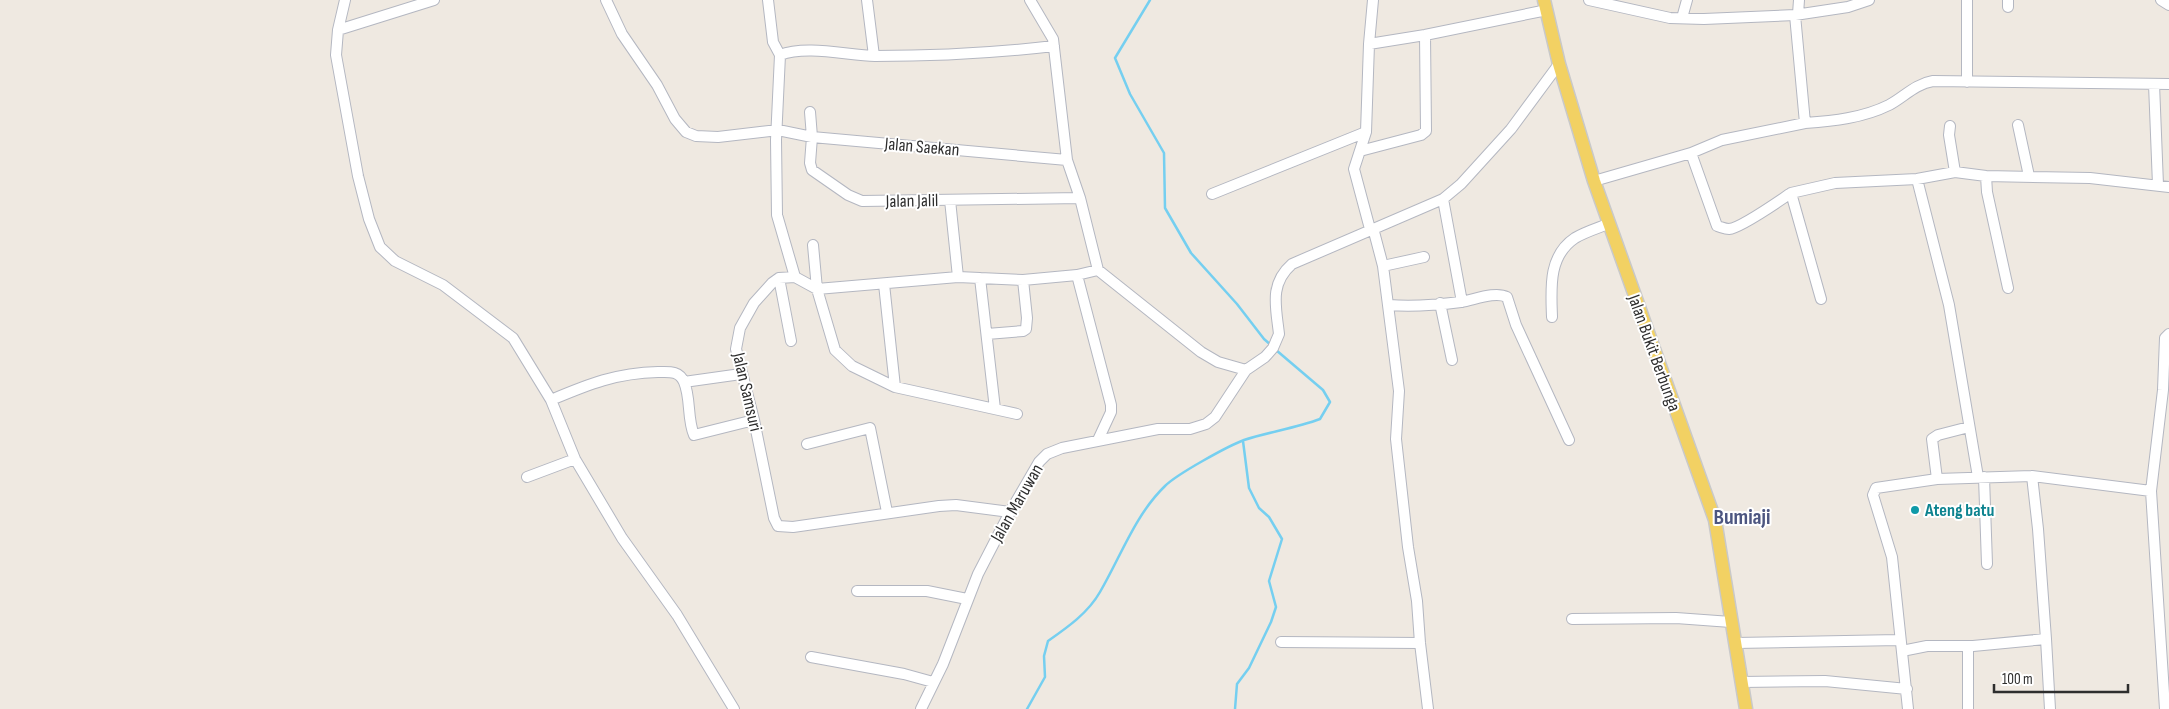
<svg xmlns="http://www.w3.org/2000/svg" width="2169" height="709" font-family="'Sofia Sans Condensed',sans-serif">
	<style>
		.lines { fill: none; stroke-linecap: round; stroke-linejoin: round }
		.stream { stroke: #75cff0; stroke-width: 2.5 }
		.minor-casing { stroke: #b4b7c1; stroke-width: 12 }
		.major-casing { stroke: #c9c9c9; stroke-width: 15 }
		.minor { stroke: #fff; stroke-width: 10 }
		.major { stroke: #f2d163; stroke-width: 12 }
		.culture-dot { fill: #0f9aa8; stroke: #fff; stroke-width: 2 }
		.labels { text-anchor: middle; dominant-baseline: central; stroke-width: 4; stroke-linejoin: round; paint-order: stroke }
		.street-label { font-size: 18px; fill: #2e2e2e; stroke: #fff }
		.culture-label { font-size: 18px; font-weight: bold; fill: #0d838f; stroke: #fff; text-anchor: start }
		.district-label { font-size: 22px; font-weight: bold; fill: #4d5680; stroke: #fff }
	</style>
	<rect width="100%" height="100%" fill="#efe9e1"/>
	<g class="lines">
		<path class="stream" d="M1150,0L1115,58L1130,94L1164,153L1165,208L1191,253L1237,304L1264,339L1272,346
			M1027,709L1045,677L1044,656L1048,641C1068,627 1088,613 1100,592C1121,556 1135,515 1165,486C1177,474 1228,446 1244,440C1269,432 1296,428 1320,419L1330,402L1323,390L1276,350
			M1235,709L1237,684L1249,668L1271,622L1276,607L1269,581L1282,539L1269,517L1259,508L1249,488L1243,441"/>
		<g class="minor-casing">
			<path id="minor" d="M345,0L338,30L336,55L358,176L369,219L380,247L395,261L443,285L513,338L551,400L575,459L622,538L677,615L734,709
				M606,0L622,34L657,85L675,119L686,132L696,136L718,137L778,130L812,137L1067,160
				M768,0L773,42L780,55L776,140L777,215L795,277
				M867,0L874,56
				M1589,0L1670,18L1704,19L1795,15L1848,7L1869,0
				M2008,0V7
				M2161,0L2169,5
				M1798,14L1799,0
				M1682,18L1687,0
				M338,30L434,0
				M1369,44L1425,35L1547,10
				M780,55C806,45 846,55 875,56C935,56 995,53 1054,46
				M1967,82V0
				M2154,84L2158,185
				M810,112L812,137L810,163L812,170L848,195L862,201L1080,198
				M1805,123C1833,121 1863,118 1889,105C1904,97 1915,84 1933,81L2169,84
				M2018,125L2029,176
				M1950,126L1949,135L1955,172
				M1360,151L1421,135L1426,131L1425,35
				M1691,153L1717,226C1721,227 1725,229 1729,229C1741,228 1779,201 1791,193
				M1986,176L1987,192L2008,288
				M1917,179L1949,305L1978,477
				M1594,181L1691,153L1722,140L1805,123L1795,15
				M1212,194L1366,132
				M1443,199L1462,302
				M950,200L958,277
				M1373,228L1383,266L1399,391L1396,439L1408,547L1417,601L1420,643L1428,709
				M1370,229L1354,169L1366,132L1369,44L1373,0
				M813,245L817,289L835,350L852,366L895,387L1017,414
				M1383,266L1424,257
				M1098,270L1201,352L1218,362L1246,370
				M1077,275L1111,405V412L1098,440
				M779,278L791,341
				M980,278L995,409
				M884,284L895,387
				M1821,299L1791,193L1835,183L1917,179L1955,172L1986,176L2090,178L2169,187
				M1440,303L1452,360
				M1389,305C1413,307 1437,305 1461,302C1474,300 1495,291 1507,297L1516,325L1569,440
				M1552,317C1551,288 1548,256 1575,238C1585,232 1598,228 1608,224
				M987,334L1023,331L1026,329L1027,318L1023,280
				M684,382L741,374
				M551,400C589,384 616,373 658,372C668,372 679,370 684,382C691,398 687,419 694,435L754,420
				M807,444L870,428L887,512
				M2032,476L2038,529L2046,639
				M527,477L575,459
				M1984,477L1987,564
				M1937,479L1932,439L1938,435L1969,427
				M1010,512L956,505L939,506L793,527L778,526L774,518L754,420L736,349L740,328L754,303L772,283L779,278L795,277L817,289L958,277L1023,280L1077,275L1098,270L1080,198L1067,160L1053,39L1030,0
				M857,591H927L967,599
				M1572,619L1676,618L1731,622
				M1281,642L1420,643
				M1735,643L1899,640
				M1968,646V709
				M1902,651L1927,646H1973L2046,639L2050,709
				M811,657L904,674L933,682
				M1741,682L1825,681L1907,689
				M921,709L943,664L978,574L1010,512L1039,462L1047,454L1062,448L1158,429H1190L1206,424L1215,417L1246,370L1265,357L1273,348L1279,334C1276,307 1269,284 1292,264L1443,199L1461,184L1511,129L1559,64
				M1908,709L1892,557L1873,495L1876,488L1937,479L2032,476L2151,491
				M2165,709L2151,491L2163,390L2165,338L2169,334"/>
		</g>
		<g class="major-casing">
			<path id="major" d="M1544,0L1559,64L1594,181L1715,520L1746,709"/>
		</g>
		<use href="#minor" class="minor"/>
		<use href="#major" class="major"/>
	</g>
	<circle class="culture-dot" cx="1915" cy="510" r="5"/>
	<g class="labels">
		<g class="street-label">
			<text transform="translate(922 147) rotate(5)">Jalan Saekan</text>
			<text transform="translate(912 201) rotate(-1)">Jalan Jalil</text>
			<text transform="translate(1654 353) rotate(70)">Jalan Bukit Berbunga</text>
			<text transform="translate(747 392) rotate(77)">Jalan Samsuri</text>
			<text transform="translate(1017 503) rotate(-60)">Jalan Maruwan</text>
		</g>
		<g class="culture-label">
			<text x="1925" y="510">Ateng batu</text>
		</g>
		<g class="district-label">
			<text x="1742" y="517">Bumiaji</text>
		</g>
	</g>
	<path d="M1994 684v8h134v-8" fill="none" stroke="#2e2e2e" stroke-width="2.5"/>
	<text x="2002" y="684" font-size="15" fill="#2e2e2e" stroke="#ffffff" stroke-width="4" paint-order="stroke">100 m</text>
</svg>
